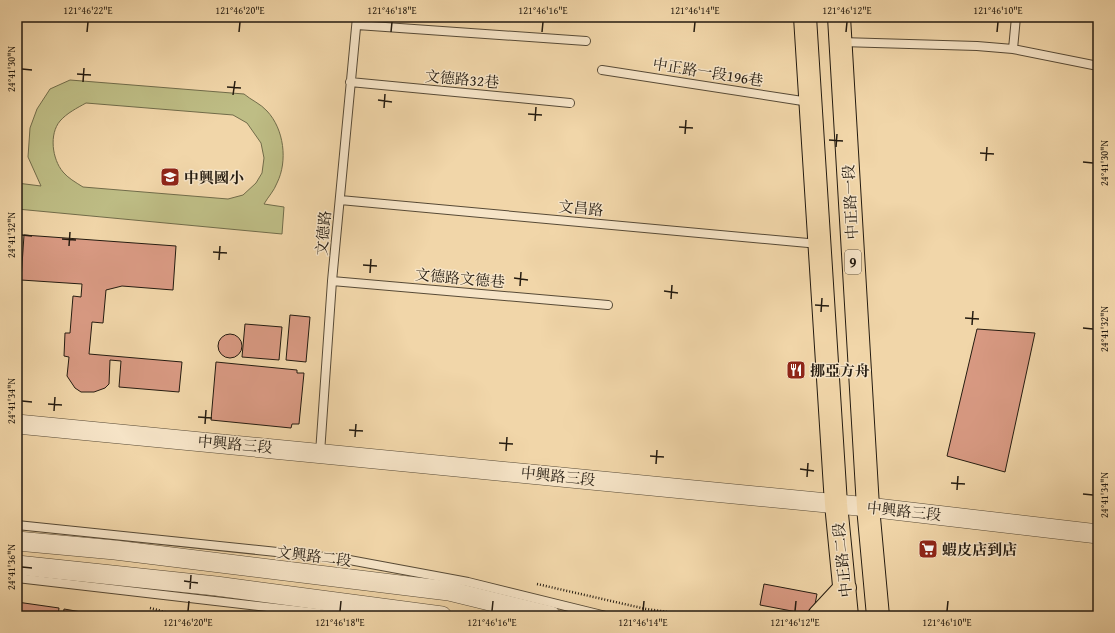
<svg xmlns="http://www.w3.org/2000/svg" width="1115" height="633" font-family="'Gentium Book Plus','Noto Serif TC',serif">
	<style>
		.green { fill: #bebd85; stroke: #716c4a; fill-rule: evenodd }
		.building { fill: #d99a83; stroke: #241b10 }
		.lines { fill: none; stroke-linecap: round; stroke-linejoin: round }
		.service-casing { stroke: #574a36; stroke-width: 10 }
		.tertiary-casing { stroke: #574a36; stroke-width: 20 }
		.primary-casing { stroke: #241b10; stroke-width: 24 }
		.path { stroke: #241b10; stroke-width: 2.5; stroke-dasharray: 1 2; stroke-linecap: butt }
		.service { stroke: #f6e4c7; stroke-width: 8 }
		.tertiary { stroke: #f6e4c7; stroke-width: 19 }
		.primary { stroke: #f1d6a9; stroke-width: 22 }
		.ticks { fill: none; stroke: #241b10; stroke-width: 1.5 }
		.labels { text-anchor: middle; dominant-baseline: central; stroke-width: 3; stroke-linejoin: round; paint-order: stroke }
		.shield { fill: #f6e4c7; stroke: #635747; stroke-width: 1 }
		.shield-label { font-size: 14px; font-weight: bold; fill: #241b10 }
		.street-label { font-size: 15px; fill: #241b10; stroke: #f6e4c7 }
		.poi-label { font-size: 15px; font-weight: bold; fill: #241b10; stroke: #f6e4c7; text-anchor: start }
		.neatline { fill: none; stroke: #241b10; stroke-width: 1.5 }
		.ticks-label { font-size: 10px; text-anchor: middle; fill: #241b10 }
	</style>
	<rect width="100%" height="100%" fill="#f1d6a9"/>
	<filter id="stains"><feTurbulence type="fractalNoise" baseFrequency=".005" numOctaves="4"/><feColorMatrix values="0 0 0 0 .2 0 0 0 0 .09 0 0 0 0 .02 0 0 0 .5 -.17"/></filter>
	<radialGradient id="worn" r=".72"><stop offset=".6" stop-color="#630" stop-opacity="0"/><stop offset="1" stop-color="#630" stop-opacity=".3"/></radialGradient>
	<path class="green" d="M70,80L244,94C251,100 261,104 267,111C284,129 288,161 277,183C274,191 268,197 264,204L284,207L282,234L17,209V183L41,186L28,157L30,128L37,109L50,89ZM86,103L233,115L247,123L261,143L264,158L262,173L256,183L243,195L228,199L83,187C75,182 68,178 63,172C52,159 49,134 60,121C67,113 77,108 86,103Z"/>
	<path class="building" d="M24,235L176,246L173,290L122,286L106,290L103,323L92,322L89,354L182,362L179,392L119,387L121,361L110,360L109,384L105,388L94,392H81L75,388L67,376L69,357L64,356L65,333H70L73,296L81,297L82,284L21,280Z
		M290,315L310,317L306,362L286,360Z
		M245,324L282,327L279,360L242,357Z
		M977,329L1035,333L1005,472L947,456Z
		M218 346a12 12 0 1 1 24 0a12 12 0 1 1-24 0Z
		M216,362L297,370V373H304L299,424H292L291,428L211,420Z
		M764,584L817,594L813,615L760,605Z
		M17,602L59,608L58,616H17Z
		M64,609L105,616H63Z"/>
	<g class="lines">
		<g class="service-casing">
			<path id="service" d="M357,25L586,41
				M841,42L977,46L1013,49L1098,66
				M1013,49L1016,17
				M602,70L809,102
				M350,82L570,103
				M340,200L819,244
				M332,281L608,305
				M320,453L332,281L357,17
				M17,525L344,559L468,582L606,616
				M17,578L345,616"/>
		</g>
		<g class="tertiary-casing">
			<path id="tertiary" d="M17,424L868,507L1098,534
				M17,541L115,550L449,591L551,616
				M17,565L216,586L442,616"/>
		</g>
		<g class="primary-casing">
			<path id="primary" d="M805,17L836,504L847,616
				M839,17L868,507L878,616
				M819,616L845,588"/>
		</g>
		<path class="path" d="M537,584L646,609L697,616
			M150,608L180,616"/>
		<use href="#service" class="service"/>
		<use href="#tertiary" class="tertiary"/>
		<use href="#primary" class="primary"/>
	</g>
	<path class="ticks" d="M87,32L88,22M239,32L240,22M391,32L392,22M542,32L543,22M694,32L695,22M846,32L847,22M997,32L998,22M22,69L32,70M77,74L91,75M83,82L84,68M227,87L241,88M233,95L235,81M378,100L392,102M384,108L385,94M528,114L542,115M535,121L536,107M679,127L693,128M685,134L686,120M829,140L843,141M836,147L837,134M980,153L994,154M986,161L987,147M1083,162L1093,163M22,235L32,236M62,239L76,240M69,246L70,232M213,252L227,253M219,260L220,246M363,265L377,266M370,273L371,259M514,278L528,280M520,286L521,272M664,291L678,293M671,299L672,285M815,305L829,306M821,312L822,298M965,318L979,319M972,325L973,311M1083,328L1093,329M22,401L32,402M48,404L62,405M54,411L55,397M198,417L212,418M205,424L206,410M349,430L363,431M355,437L356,424M499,443L513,444M506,451L507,437M650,456L664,457M656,464L657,450M800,469L814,471M807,477L808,463M951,483L965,484M957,490L958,476M1083,494L1093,495M22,567L32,568M184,581L198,583M190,589L191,575M188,611L189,601M340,611L341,601M492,611L493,601M643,611L644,601M795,611L796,601M947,611L948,601"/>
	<defs>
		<g id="school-square" transform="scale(1)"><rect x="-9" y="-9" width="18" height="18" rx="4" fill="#8f2418" stroke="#f6e4c7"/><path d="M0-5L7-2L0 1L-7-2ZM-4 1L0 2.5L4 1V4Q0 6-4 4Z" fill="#fff"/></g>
		<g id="restaurant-square" transform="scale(1)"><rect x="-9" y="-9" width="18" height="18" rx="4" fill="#8f2418" stroke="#f6e4c7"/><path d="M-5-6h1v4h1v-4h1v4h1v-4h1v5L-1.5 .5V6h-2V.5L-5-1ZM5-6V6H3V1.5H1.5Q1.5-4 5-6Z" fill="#fff"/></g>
		<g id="supermarket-square" transform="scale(1)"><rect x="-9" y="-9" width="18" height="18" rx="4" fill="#8f2418" stroke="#f6e4c7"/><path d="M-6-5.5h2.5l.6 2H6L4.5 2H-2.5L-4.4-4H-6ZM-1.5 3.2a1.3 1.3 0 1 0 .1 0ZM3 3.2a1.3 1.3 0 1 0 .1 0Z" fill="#fff"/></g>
	</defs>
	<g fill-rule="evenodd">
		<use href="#school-square" x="170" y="177"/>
		<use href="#restaurant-square" x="796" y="370"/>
		<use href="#supermarket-square" x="928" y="549"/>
	</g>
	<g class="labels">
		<rect class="shield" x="845" y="250" width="16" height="24" rx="3"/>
		<g class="shield-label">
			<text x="853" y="262">9</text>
		</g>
		<g class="street-label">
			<text transform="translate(708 72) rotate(9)">中正路一段196巷</text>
			<text transform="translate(462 79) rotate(5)">文德路32巷</text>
			<text transform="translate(850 202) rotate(-93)">中正路一段</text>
			<text transform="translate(581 208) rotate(5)">文昌路</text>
			<text transform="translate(323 233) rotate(-85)">文德路</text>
			<text transform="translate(460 278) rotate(5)">文德路文德巷</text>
			<text transform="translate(235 444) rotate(5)">中興路三段</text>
			<text transform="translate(558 476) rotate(6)">中興路三段</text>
			<text transform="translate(904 511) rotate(6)">中興路三段</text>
			<text transform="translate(314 556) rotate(7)">文興路二段</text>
			<text transform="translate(842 560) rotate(-96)">中正路二段</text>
		</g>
		<g class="poi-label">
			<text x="184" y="177">中興國小</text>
			<text x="810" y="370">挪亞方舟</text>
			<text x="942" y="549">蝦皮店到店</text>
		</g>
	</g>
	<rect width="1115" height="633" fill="none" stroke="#f1d6a9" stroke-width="44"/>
	<rect x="22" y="22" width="1071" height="589" class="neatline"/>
	<g class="ticks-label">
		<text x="88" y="14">121°46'22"E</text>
		<text x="240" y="14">121°46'20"E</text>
		<text x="392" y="14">121°46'18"E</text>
		<text x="543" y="14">121°46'16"E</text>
		<text x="695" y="14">121°46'14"E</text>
		<text x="847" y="14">121°46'12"E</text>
		<text x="998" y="14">121°46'10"E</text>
		<text transform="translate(11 69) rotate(-90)" y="4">24°41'30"N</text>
		<text transform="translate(1104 163) rotate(-90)" y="4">24°41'30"N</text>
		<text transform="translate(11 235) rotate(-90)" y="4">24°41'32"N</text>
		<text transform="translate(1104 329) rotate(-90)" y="4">24°41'32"N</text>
		<text transform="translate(11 401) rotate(-90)" y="4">24°41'34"N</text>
		<text transform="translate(1104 495) rotate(-90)" y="4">24°41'34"N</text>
		<text transform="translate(11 567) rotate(-90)" y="4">24°41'36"N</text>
		<text x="188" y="626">121°46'20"E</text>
		<text x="340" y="626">121°46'18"E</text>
		<text x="492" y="626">121°46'16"E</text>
		<text x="643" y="626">121°46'14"E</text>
		<text x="795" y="626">121°46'12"E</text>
		<text x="947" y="626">121°46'10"E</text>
	</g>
	<rect width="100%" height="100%" filter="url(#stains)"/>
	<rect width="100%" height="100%" fill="url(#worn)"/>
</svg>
